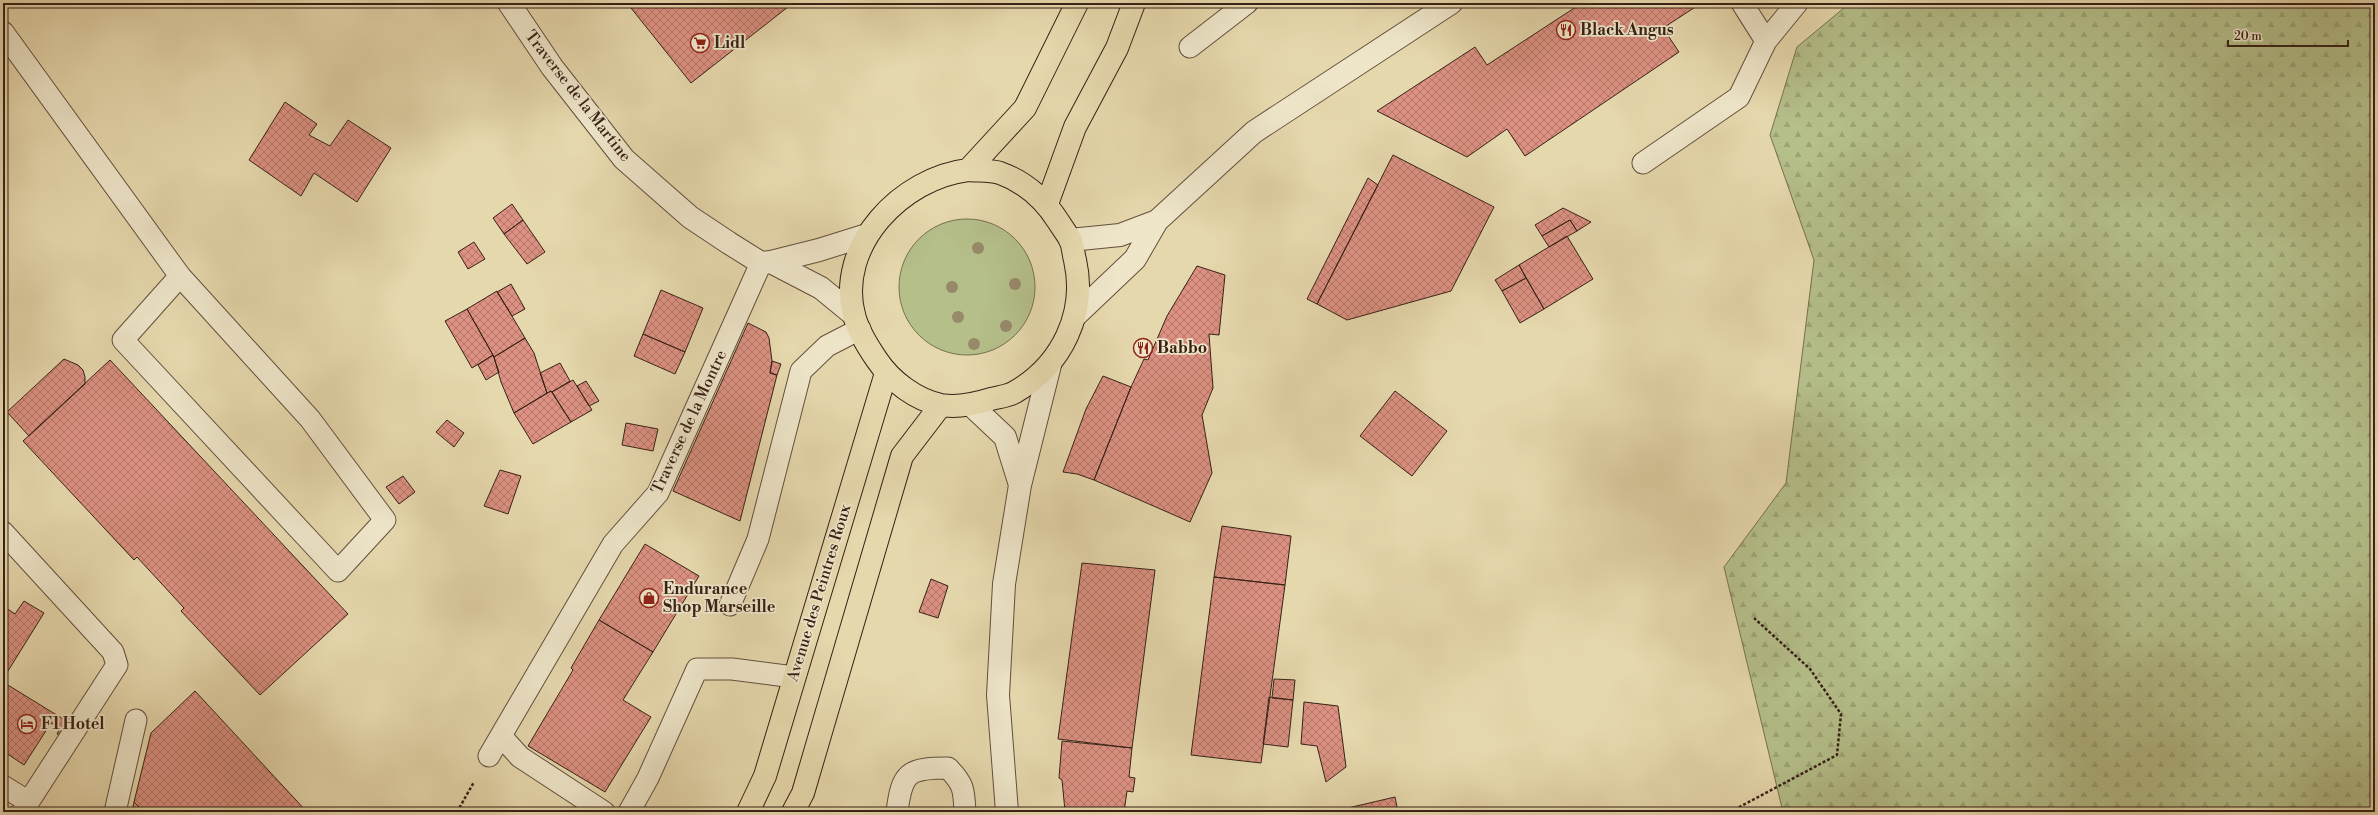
<svg xmlns="http://www.w3.org/2000/svg" width="2378" height="815" font-family="'Libre Bodoni',serif">
	<style>
		.green { fill: #b5bf8a; stroke: #767050 }
		.forest { fill: url(#forest-firs); stroke: #767050 }
		.building { fill: url(#building-cross-hatch); stroke: #372116 }
		.lines { fill: none; stroke-linecap: round; stroke-linejoin: round }
		.service-casing { stroke: #634f3c; stroke-width: 23 }
		.minor-casing { stroke: #634f3c; stroke-width: 24 }
		.tertiary-casing { stroke: #634f3c; stroke-width: 24 }
		.primary-casing { stroke: #372116; stroke-width: 24 }
		.path { stroke: #372116; stroke-width: 2.5; stroke-dasharray: 3 2; stroke-linecap: butt }
		.service { stroke: #efe6ca; stroke-width: 21 }
		.minor { stroke: #efe6ca; stroke-width: 22 }
		.tertiary { stroke: #efe6ca; stroke-width: 22 }
		.primary { stroke: #e6d8ad; stroke-width: 22 }
		.tree { fill: #97896a }
		.labels { text-anchor: middle; dominant-baseline: central; stroke-width: 3.5; stroke-linejoin: round; paint-order: stroke }
		.poi-label { font-size: 16px; font-weight: bold; fill: #372116; stroke: #efe6ca; text-anchor: start }
		.street-label { font-size: 16px; fill: #372116; stroke: #efe6ca }
	</style>
	<defs>
		<pattern id="forest-firs" width="22" height="20" patternUnits="userSpaceOnUse"><rect width="22" height="20" fill="#b5bf8a"/><path d="M5 1l3.5 6h-7zM16 11l3.5 6h-7z" fill="#9ca476"/></pattern>
		<pattern id="building-cross-hatch" width="8" height="8" patternUnits="userSpaceOnUse"><rect width="8" height="8" fill="#dc9182"/><path d="M0 0l8 8M0 8l8-8" fill="none" stroke="#b37669"/></pattern>
	</defs>
	<rect width="100%" height="100%" fill="#e6d8ad"/>
	<filter id="stains"><feTurbulence type="fractalNoise" baseFrequency=".005" numOctaves="4"/><feColorMatrix values="0 0 0 0 .2 0 0 0 0 .09 0 0 0 0 .02 0 0 0 .5 -.17"/></filter>
	<radialGradient id="worn" r=".72"><stop offset=".6" stop-color="#630" stop-opacity="0"/><stop offset="1" stop-color="#630" stop-opacity=".3"/></radialGradient>
	<path class="green" d="M899 287a68 68 0 1 1 136 0a68 68 0 1 1-136 0Z"/>
	<path class="forest" d="M1850,3H2375V812H1783L1724,567L1786,483L1814,260L1770,135L1797,47Z"/>
	<path class="building" d="M627,3H793L691,83Z
		M1582,3L1700,4L1663,28L1679,52L1525,156L1507,129L1467,157L1377,111L1475,47L1487,65Z
		M285,102L317,124L309,135L330,146L348,120L391,148L357,202L314,173L301,196L249,160Z
		M1393,155L1494,207L1451,291L1347,320L1317,304Z
		M1368,178L1378,185L1317,304L1307,299Z
		M512,204L523,220L504,234L493,218Z
		M1563,208L1591,222L1577,231L1570,220L1542,236L1535,225Z
		M523,220L545,252L527,264L504,234Z
		M1570,220L1577,231L1549,247L1542,236Z
		M1567,236L1593,279L1544,309L1519,265Z
		M474,242L485,259L468,269L458,252Z
		M1519,265L1526,278L1502,291L1495,280Z
		M1197,266L1225,275L1219,335L1209,334L1213,388L1202,415L1212,473L1190,522L1094,480L1131,387L1144,359L1148,360L1167,316Z
		M1526,278L1544,309L1520,323L1502,291Z
		M511,284L525,309L512,316L497,292Z
		M661,290L703,308L685,352L643,334Z
		M497,291L525,338L494,357L467,309Z
		M467,309L493,355L472,368L445,321Z
		M748,323L766,332L769,338L772,361L770,373L777,375L740,521L673,491Z
		M643,334L685,352L675,374L634,356Z
		M525,338L534,353L547,393L514,413L501,382L494,357Z
		M493,355L499,372L486,380L478,365Z
		M64,359L78,365L83,370L85,377V384L29,436L7,412Z
		M110,360L348,614L260,695L181,611L184,608L137,557L134,560L23,441Z
		M772,361L781,364L777,375L770,373Z
		M560,363L570,381L552,392L551,391L547,393L540,373Z
		M1103,376L1131,387L1094,480L1077,474L1063,472L1086,409Z
		M573,380L592,410L571,422L552,392Z
		M586,381L599,401L589,406L577,386Z
		M551,391L571,422L533,444L514,413Z
		M1395,391L1447,431L1412,476L1360,436Z
		M447,420L464,433L454,447L436,432Z
		M626,423L658,429L653,451L622,445Z
		M500,470L521,476L508,514L484,506Z
		M403,476L415,492L399,504L386,487Z
		M1222,526L1291,536L1285,585L1214,577Z
		M645,544L699,576L653,652L599,620Z
		M1082,563L1155,570L1132,748L1058,739Z
		M1214,577L1285,585L1261,763L1191,755Z
		M931,579L948,586L938,618L919,612Z
		M24,601L44,613L3,679V606L15,614Z
		M599,620L653,652L623,700L651,717L605,792L528,746L573,670L571,668Z
		M1274,679L1295,680L1293,700L1272,698Z
		M3,682L73,725L64,739L57,734L60,728L51,723L24,765L3,751Z
		M195,691L307,812H144L134,802L151,733Z
		M1269,697L1293,700L1288,747L1263,744Z
		M1304,702L1338,706L1346,767L1326,782L1317,746L1301,744Z
		M1062,741L1132,748L1129,777L1135,778L1133,792L1127,791L1124,812L1065,811L1062,780L1059,778Z
		M1395,797L1398,812H1349L1348,808Z
		M134,802L144,812H132Z"/>
	<g class="lines">
		<g class="service-casing">
			<path id="service" d="M3,32L180,276L123,340L338,571L385,520L310,419L180,276
				M1766,41L1797,3
				M1190,47L1247,3
				M1643,163L1739,97L1766,41L1742,3
				M3,532L113,652L117,665L22,812
				M730,605L758,539L801,371L827,346L860,329
				M501,736L520,757L604,812
				M489,756L613,544L658,493L761,263
				M3,786L29,802
				M115,812L136,720
				M629,812L648,778L697,669H732L794,677
				M897,812C902,772 908,768 948,768C964,784 964,790 965,812"/>
		</g>
		<g class="minor-casing">
			<path id="minor" d="M509,3L552,67L624,159L690,217L729,243L761,263L771,262L819,250L867,235
				M1070,240L1120,235L1157,221
				M771,262L821,288L854,315
				M1075,316L1135,259L1157,221L1254,132L1451,3"/>
		</g>
		<g class="tertiary-casing">
			<path id="tertiary" d="M971,405L1005,437L1020,485
				M1007,812L998,695L1004,584L1020,485L1050,365"/>
		</g>
		<g class="primary-casing">
			<path id="primary" d="M968,170C978,171 991,170 1000,173C1025,182 1044,199 1058,221C1062,227 1066,233 1070,239C1073,245 1073,253 1075,260C1087,313 1062,365 1015,392C1009,396 999,397 991,399C975,404 958,408 941,405C916,400 891,381 877,360C868,347 858,331 854,315C836,245 902,178 968,170Z
				M968,170L1025,108L1077,3
				M1047,204L1075,127L1117,48L1134,3
				M748,812L765,776L886,373
				M793,812L803,793L902,456L941,405"/>
		</g>
		<path class="path" d="M457,812L474,782
			M1730,812L1837,755L1841,714L1810,669L1754,618"/>
		<use href="#service" class="service"/>
		<use href="#minor" class="minor"/>
		<use href="#tertiary" class="tertiary"/>
		<use href="#primary" class="primary"/>
	</g>
	<g class="tree">
		<circle cx="978" cy="248" r="6"/>
		<circle cx="1015" cy="284" r="6"/>
		<circle cx="952" cy="287" r="6"/>
		<circle cx="958" cy="317" r="6"/>
		<circle cx="1006" cy="326" r="6"/>
		<circle cx="974" cy="344" r="6"/>
	</g>
	<defs>
		<g id="restaurant-ring" transform="scale(1)"><circle r="9.5" fill="#efe6ca" stroke="#8f2418" stroke-width="1.5"/><path d="M-5-6h1v4h1v-4h1v4h1v-4h1v5L-1.5 .5V6h-2V.5L-5-1ZM5-6V6H3V1.5H1.5Q1.5-4 5-6Z" fill="#8f2418"/></g>
		<g id="supermarket-ring" transform="scale(1)"><circle r="9.5" fill="#efe6ca" stroke="#8f2418" stroke-width="1.5"/><path d="M-6-5.5h2.5l.6 2H6L4.5 2H-2.5L-4.4-4H-6ZM-1.5 3.2a1.3 1.3 0 1 0 .1 0ZM3 3.2a1.3 1.3 0 1 0 .1 0Z" fill="#8f2418"/></g>
		<g id="shop-ring" transform="scale(1)"><circle r="9.5" fill="#efe6ca" stroke="#8f2418" stroke-width="1.5"/><path d="M-5-2.5h2.3a2.7 3.5 0 0 1 5.4 0H5L5.5 6h-11ZM-1.5-2.5h3a1.5 2.3 0 0 0-3 0Z" fill="#8f2418"/></g>
		<g id="hotel-ring" transform="scale(1)"><circle r="9.5" fill="#efe6ca" stroke="#8f2418" stroke-width="1.5"/><path d="M-6-4.5h1.5V1H6V5H4.5V3h-9V5H-6ZM-4 0a1.8 1.8 0 1 1 3.6 0ZM.5 0V-2.5h3Q6-2.5 6 0Z" fill="#8f2418"/></g>
	</defs>
	<g fill-rule="evenodd">
		<use href="#restaurant-ring" x="1566" y="30"/>
		<use href="#supermarket-ring" x="700" y="43"/>
		<use href="#restaurant-ring" x="1143" y="348"/>
		<use href="#shop-ring" x="649" y="598"/>
		<use href="#hotel-ring" x="27" y="724"/>
	</g>
	<g class="labels">
		<g class="poi-label">
			<text x="1580" y="30">Black Angus</text>
			<text x="714" y="43">Lidl</text>
			<text x="1157" y="348">Babbo</text>
			<text x="663" y="589">Endurance<tspan x="663" dy="18">Shop Marseille</tspan></text>
			<text x="41" y="724">F1 Hotel</text>
		</g>
		<g class="street-label">
			<text transform="translate(578 96) rotate(52)">Traverse de la Martine</text>
			<text transform="translate(689 422) rotate(-65)">Traverse de la Montre</text>
			<text transform="translate(819 593) rotate(-73)">Avenue des Peintres Roux</text>
		</g>
	</g>
	<rect width="2378" height="815" fill="none" stroke="#e6d8ad" stroke-width="16"/>
	<rect x="4" y="4" width="2370" height="807" fill="none" stroke="#372116" stroke-width="2"/>
	<rect x="8" y="8" width="2362" height="799" fill="none" stroke="#372116"/>
	<path d="M2228 40v6h120v-6" fill="none" stroke="#372116" stroke-width="2"/>
	<text x="2234" y="40" font-size="12" fill="#372116" stroke="#efe6ca" stroke-width="3" paint-order="stroke">20 m</text>
	<rect width="100%" height="100%" filter="url(#stains)"/>
	<rect width="100%" height="100%" fill="url(#worn)"/>
</svg>
